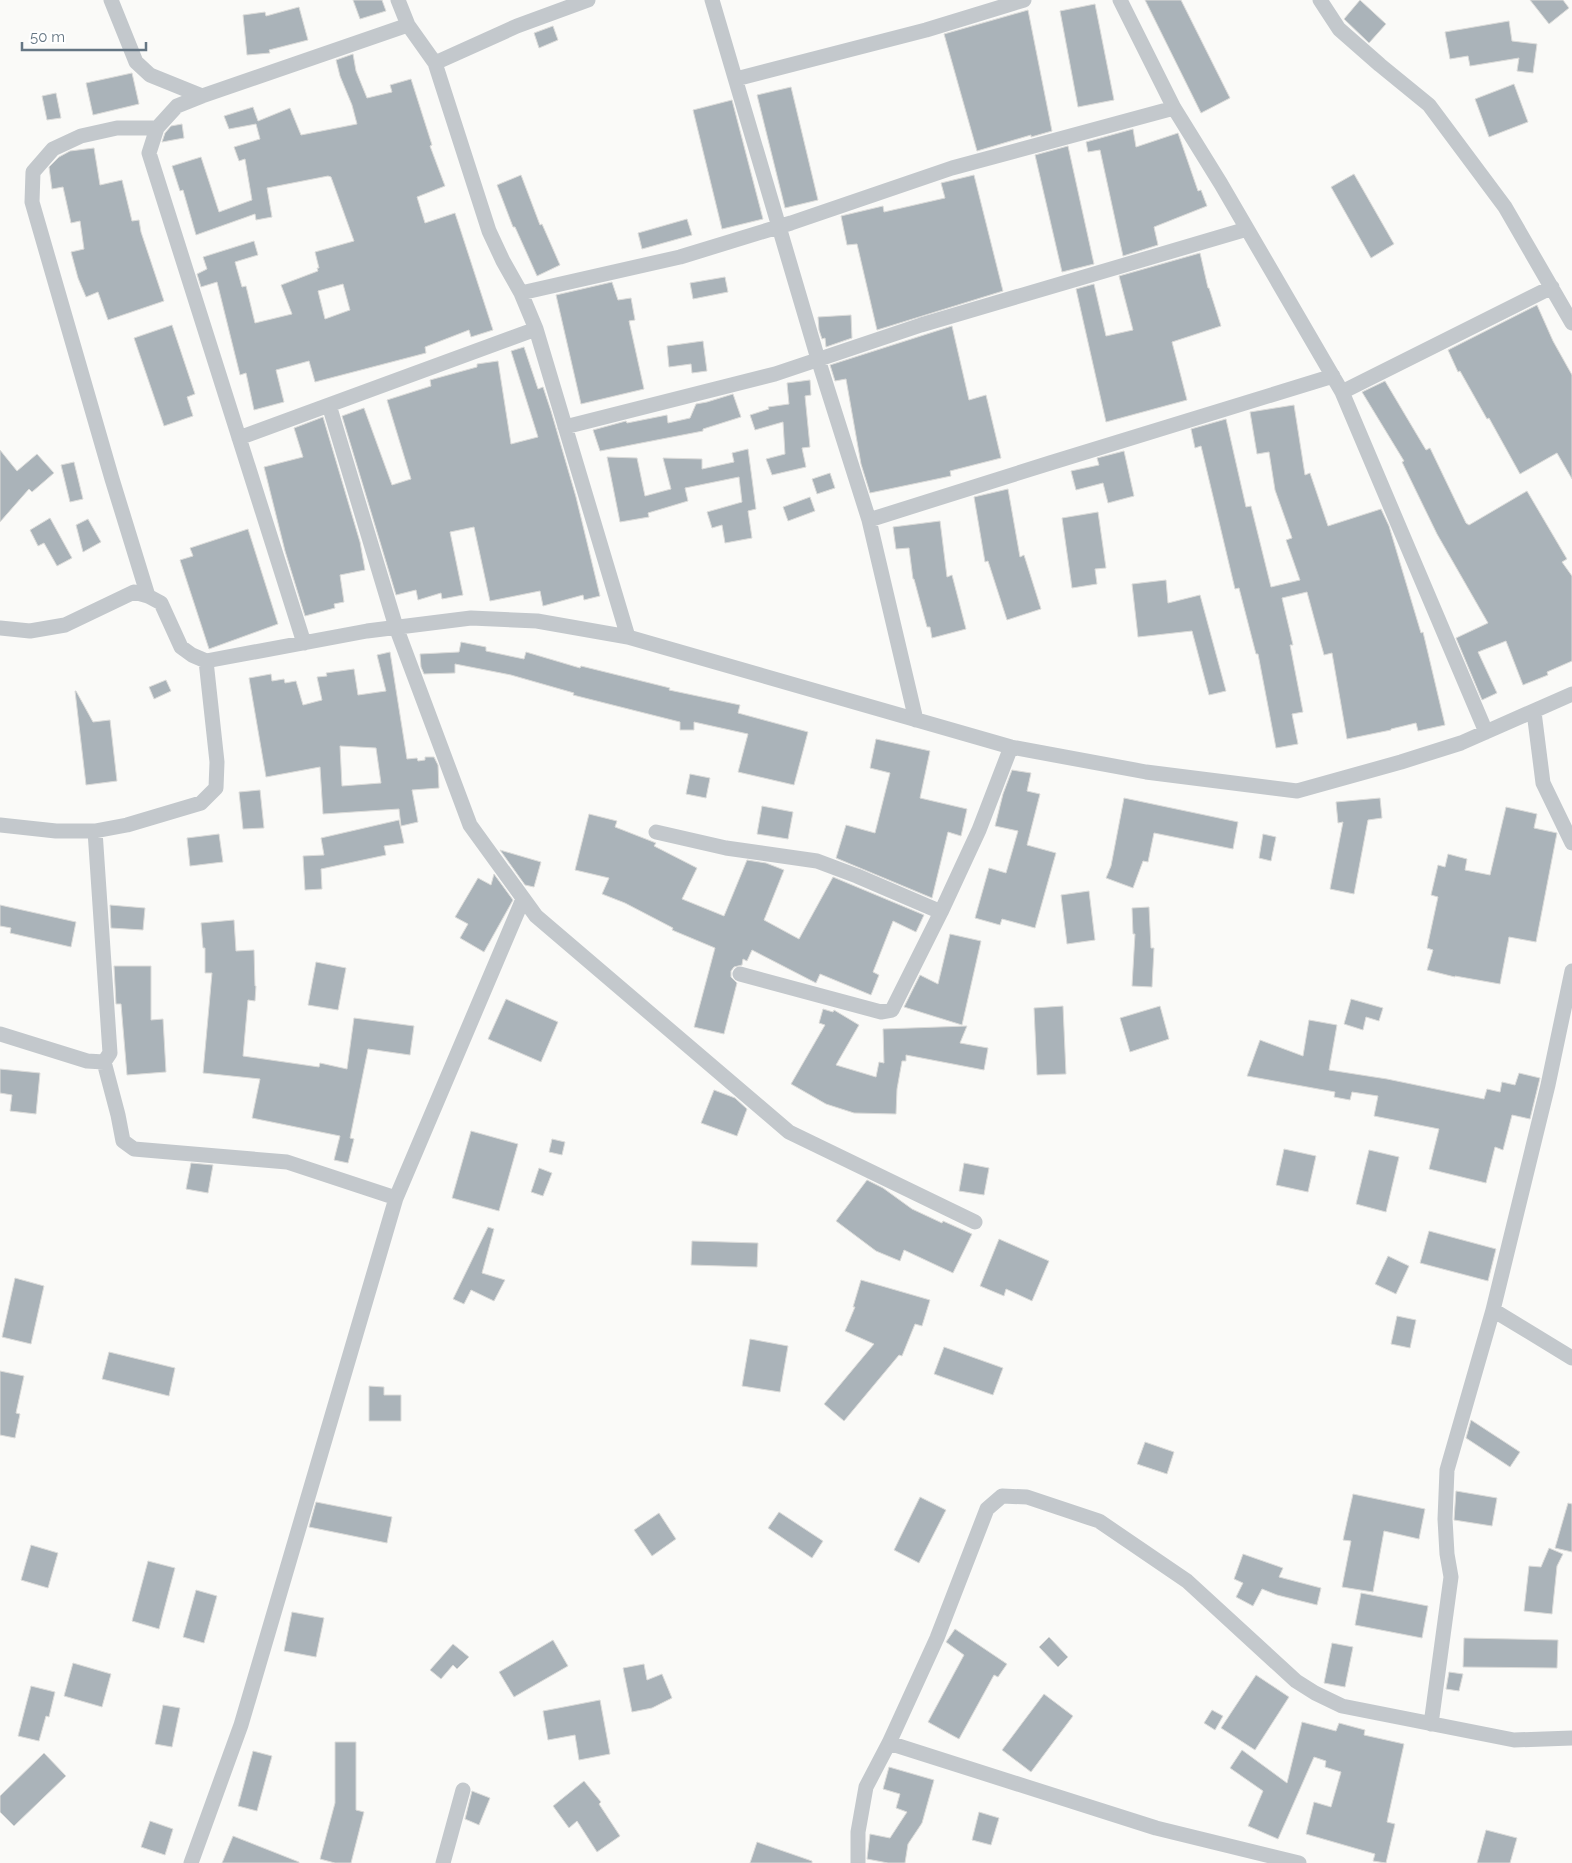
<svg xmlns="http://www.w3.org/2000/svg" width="1572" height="1863" font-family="Raleway,sans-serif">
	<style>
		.building { fill: #aab3b9; stroke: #dcdcda; fill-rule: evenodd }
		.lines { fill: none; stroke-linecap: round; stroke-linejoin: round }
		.minor { stroke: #c3c8cc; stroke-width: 15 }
	</style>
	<rect width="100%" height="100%" fill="#fafaf8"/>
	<path class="building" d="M353,0H382L386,11L360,19Z
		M1145,0H1181L1230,98L1201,113Z
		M1360,0L1386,24L1369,43L1344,19Z
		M1530,0H1563L1569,8L1549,24Z
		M1095,4L1114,100L1078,107L1060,11Z
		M299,7L308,40L269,50L270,53L247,55L243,15L265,12L266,16Z
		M1028,10L1052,131L1031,137V135L977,151L944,34Z
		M1509,21L1512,41L1537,44L1533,73L1517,71L1519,58L1470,66L1468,56L1450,59L1445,32Z
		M553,26L558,40L539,48L534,33Z
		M353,54L356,71L367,98L392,92L390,85L411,79L432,145L430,146L445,186L417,197L425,223L455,213L493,330L471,337L469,330L425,347L426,353L315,382L309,361L276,370L284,402L254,410L246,373L240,375L217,282L201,287L197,274L207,269L203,257L254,241L258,255L235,262L242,287L246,286L255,323L292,314L281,285L318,271L317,268H319L315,252L354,241L331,177L328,176L267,188L272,217L256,220L255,214L196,235L183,190L180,191L172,166L201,157L219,212L252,200L245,159L239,161L234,147L260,139L256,124L229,129L224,116L253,107L258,121L290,108L301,135L357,124L352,105L340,76L336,60ZM343,284L350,310L325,319L318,291Z
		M132,73L139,104L93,115L86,83Z
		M1514,84L1528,122L1489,137L1475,99Z
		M791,87L818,200L785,208L757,95Z
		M56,93L61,118L47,120L42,96Z
		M732,100L763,219L722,229L693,110Z
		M182,124L184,138L162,142L165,133L171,126Z
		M1133,129L1136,147L1178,133L1198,191L1201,190L1207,206L1154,227L1158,245L1123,256L1100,150L1088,152L1086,142Z
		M1068,146L1094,264L1062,272L1035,155Z
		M94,148L100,185L122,180L132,221L139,220L141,232L164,301L108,320L98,292L86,297L78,278L71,252L84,249L80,221L71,223L63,187L52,189L49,167L59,157L70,151Z
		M1354,174L1394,244L1371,258L1331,187Z
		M521,175L540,225L542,224L560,265L537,276L515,227H513L497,185Z
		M974,175L1003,291L877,330L857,244L847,245L841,216L883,206L884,212L945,198L941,183Z
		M687,219L692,235L642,249L638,233Z
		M1200,253L1208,288H1209L1221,326L1172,342L1187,400L1106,422L1076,289L1094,284L1106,336L1133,330L1119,276Z
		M725,277L728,292L693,299L690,283Z
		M612,282L618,300L631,298L635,320L629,321L644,389L581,404L556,295Z
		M1537,305L1553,341L1572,375V479L1557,453L1520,474L1489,418L1487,419L1460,371L1458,372L1448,350Z
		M851,315L852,338L826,347L825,338L822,339L819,330L818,317Z
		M172,325L195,394L187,397L193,416L164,426L134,338Z
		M952,326L969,400L986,395L1001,458L950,471L951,476L870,493L861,464L846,379L835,381L830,365Z
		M703,341L707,371L692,373L691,364L669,367L667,346Z
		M524,347L538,389L543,387L551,411L576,497L600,596L584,600L583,595L543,606L540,591L490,601L474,527L450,532L463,595L442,599L441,593L418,600L416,590L396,595L342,416L364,408L392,485L411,479L387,400L431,386L430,380L477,367V364L498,361L511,444L538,437L511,351Z
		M810,380L811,395L805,396L810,447L802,448L806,467L772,475L766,459L785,454L783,422L755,430L750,415L769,409L768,407L789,404L787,383Z
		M1385,381L1426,450L1430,448L1466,523L1469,525L1527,491L1567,559L1562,562L1572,576V661L1547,672L1548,675L1523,685L1506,641L1478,652L1497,693L1482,700L1456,638L1488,623L1437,534L1402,462L1404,461L1362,392Z
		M733,394L741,417L703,429V431L600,451L593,430L626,421L627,423L667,415L668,423L690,418L696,404L707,402Z
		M1294,405L1305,475L1310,473L1328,526L1381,509L1389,526L1421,633L1423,632L1445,725L1418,731L1416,723L1391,729V730L1347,739L1332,653L1324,655L1307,592L1282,598L1293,645H1290L1303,712L1292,714L1298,744L1276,748L1258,654H1256L1239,588L1235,589L1201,446L1195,448L1191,429L1226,419L1246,507L1251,506L1271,587L1300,580L1286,540L1292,538L1275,490L1269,452L1257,454L1250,412Z
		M323,417L360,542L365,570L340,575L344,602L334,604L335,608L305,616L285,551L264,467L303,457L294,428Z
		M748,449L756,509L748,511L752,538L725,543L722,525L712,528L707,512L742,502L739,477L685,488L688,501L648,513L649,517L620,522L607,457L637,458L645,496L671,489L663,458L702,459V469L734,462L732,453Z
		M0,450L17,471L37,454L54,473L32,492L29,489L0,522Z
		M1124,451L1134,496L1108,503L1103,483L1076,490L1071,471L1099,465L1097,458Z
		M74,462L83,499L70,502L61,465Z
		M830,473L835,488L817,494L812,479Z
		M1008,489L1020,557L1024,555L1041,609L1007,620L988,561L985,562L974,497Z
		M810,497L815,511L788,521L783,507Z
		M1098,512L1106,568L1095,569L1097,584L1072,588L1062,518Z
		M50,518L72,558L57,566L44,543L38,546L30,530Z
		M88,519L101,542L83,552L76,525Z
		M940,521L947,577L952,575L966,629L932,638L930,627H927L914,579H913L909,548L896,549L893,527Z
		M248,529L278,624L209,649L180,560L193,556L190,548Z
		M1166,580L1168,603L1200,595L1226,691L1209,695L1192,631L1138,637L1132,584Z
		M461,642L486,647V651L524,659L526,652L580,668L581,666L670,688L669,690L740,705L738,713L808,732L794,785L738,772L748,734L694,722V730H680V722L573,695L574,693L511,675L455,664V673L424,674L421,667L420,654L459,652Z
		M390,652L407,759L417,758L418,761L425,760V757H434L438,765L439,788L412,790L418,822L401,826L399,809L323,814L320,767L266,777L249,678L271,674L272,681L284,679L285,683L296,681L303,705L322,700L317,677L327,676L326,673L354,669L358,695L386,691L377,655ZM340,746L376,748L381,783L342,786Z
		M166,680L171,691L154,699L149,687Z
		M75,691H76L93,722L110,720L117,781L86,785Z
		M876,739L930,751L920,798L967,809L961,836L948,832L932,898L836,858L846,825L875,833L890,773L870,768Z
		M1012,770L1031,773L1027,791L1040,794L1027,845L1056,853L1035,928L1002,919L1000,925L975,918L989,868L1006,873L1018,831L995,826L1003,794Z
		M690,774L710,778L706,798L686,794Z
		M260,790L264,828L243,829L239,792Z
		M1124,798L1238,822L1233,849L1154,833L1148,862L1143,861L1133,888L1106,878L1111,866Z
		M1380,798L1382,818L1368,820L1354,894L1330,889L1343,822L1338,823L1336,802Z
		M762,806L793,812L788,839L757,834Z
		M1506,807L1537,814L1534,828L1557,833L1536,942L1509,937L1500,984L1455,976V977L1427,970L1433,950L1427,948L1438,897L1431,895L1438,865L1445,867L1448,854L1467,859L1465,870L1490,875Z
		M589,814L617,821L615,827L656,843L654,846L697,868L682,899L724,916L747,860L766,863L784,870L764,920L799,939L833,877L924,915L916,932L893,921L873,972L879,975L871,995L820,974L816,983L752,950L747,961L743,959L742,965L734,967L731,971V977L737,983L724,1034L694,1027L715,948L672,930L673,928L625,903L602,894L609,878L575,870Z
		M399,820L404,843L384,846L386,855L321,869L322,889L305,890L303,856L324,855L321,838Z
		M219,834L223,862L190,866L187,838Z
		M1263,834L1276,837L1271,861L1259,858Z
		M500,850L541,862L534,887L525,885Z
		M494,874L513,900L484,952L460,938L468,924L455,917L478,878L491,885Z
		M1089,891L1095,940L1067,944L1061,895Z
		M0,905L76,922L71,947L10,933L11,928L0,926Z
		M110,905L145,908L143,930L111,928Z
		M1149,907L1151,948H1154L1152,987L1132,986L1135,934H1133L1132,908Z
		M234,920L236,951L254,950L255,986H256L255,1001L248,1000L243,1056L319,1067L320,1063L347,1069L354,1018L414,1026L410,1055L368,1049L350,1138L354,1139L348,1163L334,1160L340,1136L252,1118L260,1079L203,1073L212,973H205V948H203L201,923Z
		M950,934L981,941L962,1025L904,1007L920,975L938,984Z
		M316,962L346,968L338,1010L308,1005Z
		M114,966H151V1020L163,1019L166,1072L127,1075L121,1004H116Z
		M506,999L558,1022L541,1062L488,1039Z
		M1351,999L1383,1008L1379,1021L1366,1017L1363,1030L1344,1024Z
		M1063,1006L1066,1074L1037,1075L1034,1008Z
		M1160,1006L1169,1039L1130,1052L1120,1018Z
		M823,1009L833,1012L834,1010L859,1025L836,1065L876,1077L879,1062L884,1063L883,1029L967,1026L960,1043L988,1048L984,1070L906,1055V1061H902L897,1089L896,1114L854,1113L826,1104L791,1084L825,1025L819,1023Z
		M1309,1020L1337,1025L1329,1070L1387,1079L1484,1099L1487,1089L1500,1092L1502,1082L1515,1085L1519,1073L1540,1078L1530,1119L1512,1115L1503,1150L1495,1147L1486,1183L1429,1169L1439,1129L1374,1116L1378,1096L1352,1092L1350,1100L1334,1097L1335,1092L1247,1076L1260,1040L1303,1056Z
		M0,1069L40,1073L36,1114L10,1111L12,1095L0,1093Z
		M714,1090L735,1098L747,1109L737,1136L701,1123Z
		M471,1131L518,1144L499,1211L452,1198Z
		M552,1139L565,1142L562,1155L549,1152Z
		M1284,1149L1316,1156L1308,1192L1276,1185Z
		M1369,1150L1399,1157L1386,1212L1356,1204Z
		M191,1163L213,1165L208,1193L186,1189Z
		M964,1163L989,1168L984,1195L959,1191Z
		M539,1168L552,1173L543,1196L531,1192Z
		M867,1180L883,1188L912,1209L942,1223L943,1221L972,1234L953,1273L904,1250L900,1261L876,1251L836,1221Z
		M488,1227L494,1229L482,1273L505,1280L494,1301L471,1290L464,1304L453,1299Z
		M1429,1231L1496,1249L1488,1281L1420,1263Z
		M999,1239L1049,1261L1032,1301L1006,1289L1004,1296L980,1286Z
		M692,1241L758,1243L757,1267L691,1265Z
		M1388,1256L1409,1266L1396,1294L1375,1284Z
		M15,1278L44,1286L31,1344L2,1337Z
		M861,1280L930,1300L922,1326L915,1324L902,1356L899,1355L844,1421L824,1404L874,1344L845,1331L855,1307H853Z
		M1397,1316L1416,1320L1410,1348L1391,1344Z
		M750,1339L788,1346L780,1392L742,1386Z
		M944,1347L1003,1368L993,1395L934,1374Z
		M109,1352L175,1368L169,1396L102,1379Z
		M0,1371L24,1376L16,1413L20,1414L15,1438L0,1435Z
		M369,1386L384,1387V1395H401V1421H369Z
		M1471,1420L1520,1452L1510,1467L1466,1438Z
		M1145,1442L1174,1452L1167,1474L1137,1464Z
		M1456,1491L1497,1498L1492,1526L1454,1520Z
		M1353,1494L1425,1509L1419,1539L1384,1531L1373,1592L1342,1587L1351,1541L1343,1540Z
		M920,1497L946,1510L919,1563L894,1550Z
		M316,1502L392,1517L387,1543L309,1527Z
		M1568,1503L1572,1504V1552L1555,1548Z
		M779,1512L823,1541L812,1558L768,1528Z
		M659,1513L676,1539L652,1556L634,1530Z
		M31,1545L58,1553L48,1588L21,1580Z
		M1549,1548L1563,1554L1557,1566L1552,1614L1524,1611L1529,1566L1541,1567Z
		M1243,1554L1283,1568L1279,1577L1321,1588L1317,1605L1277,1595L1262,1589L1253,1606L1236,1597L1243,1583L1234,1579Z
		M148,1561L175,1568L159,1629L132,1621Z
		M196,1590L217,1596L204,1643L183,1637Z
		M1361,1593L1428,1606L1422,1638L1355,1625Z
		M292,1612L324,1618L316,1657L284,1651Z
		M955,1629L1007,1664L998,1677L994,1675L959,1739L928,1722L964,1655L946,1642Z
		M1049,1637L1068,1657L1058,1667L1039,1647Z
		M1464,1638L1558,1640L1557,1668L1463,1667Z
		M553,1640L568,1666L514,1697L499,1672Z
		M1332,1643L1353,1647L1345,1687L1324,1683Z
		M453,1644L469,1657L457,1669L453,1665L441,1679L430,1670Z
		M73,1663L111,1674L102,1707L64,1696Z
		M644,1664L647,1680L662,1674L672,1698L652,1708L632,1712L623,1668Z
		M1449,1672L1463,1674L1459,1691L1446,1689Z
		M1256,1675L1289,1697L1255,1750L1221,1728Z
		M31,1686L55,1692L49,1717L46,1716L39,1741L18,1736Z
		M1044,1694L1073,1716L1031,1772L1002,1750Z
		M600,1700L610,1754L579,1760L575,1735L548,1740L543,1711Z
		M163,1705L180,1708L172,1747L155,1744Z
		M1212,1710L1223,1716L1215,1730L1204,1723Z
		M1302,1722L1336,1731L1339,1723L1365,1730L1364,1735L1404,1744L1387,1822L1395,1824L1386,1863L1373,1861L1375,1854L1306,1834L1314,1802L1331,1807L1341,1772L1325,1767L1326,1761L1314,1757L1278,1839L1248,1826L1263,1791L1230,1768L1242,1750L1287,1783Z
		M335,1742H356V1810L364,1812L351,1863H335L320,1859L335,1803Z
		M253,1751L272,1756L257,1811L238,1806Z
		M44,1753L66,1776L14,1826L0,1812V1796Z
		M889,1767L934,1780L922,1823L908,1844L905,1863H888L867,1859L870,1834L890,1838L907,1812L896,1808L900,1794L883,1789Z
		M584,1781L601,1802L599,1804L620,1836L597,1852L577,1821L569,1828L553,1806Z
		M472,1791L490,1798L479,1825L465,1819Z
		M979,1812L999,1818L991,1845L972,1840Z
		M150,1821L173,1829L165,1855L141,1847Z
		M1486,1830L1517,1838L1510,1863H1477Z
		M233,1836L299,1862V1863H222Z
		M757,1842L812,1861V1863H750Z"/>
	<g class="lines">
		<path class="minor" d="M111,0L136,62L150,75L202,96
			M398,0L408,25L435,63L517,26L588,0
			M712,0L818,359L869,520L916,720
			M1120,0L1174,108L1221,184L1342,392L1486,732
			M1320,0L1339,29L1380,65L1429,105L1505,207L1572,323
			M435,63L489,231L503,261L521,293L536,329L628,637
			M736,79L926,30L1024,0
			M521,293L680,257L791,223L952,168L1174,108
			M1342,392L1552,287
			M329,405L396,627L470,825L536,916L789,1132L975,1222
			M565,427L775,374L921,325L1247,229
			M239,438L536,329
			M869,520L1050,463L1333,376
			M148,596L112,479L32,202L33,172L53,149L81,136L117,128H157
			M0,628L30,631L65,625L134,592L148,596L161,603L181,647L192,655L206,661L367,631L471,618L537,621L628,637L1011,747L1146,772L1297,791L1401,762L1461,743L1572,694
			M304,643L149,153L157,128L177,106L202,96L408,25
			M1534,712L1543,783L1572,843
			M0,825L56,831H95L127,825L201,803L216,788L217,762L206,661
			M656,832L726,848L817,861L857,876L941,912
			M740,974L881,1012L892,1010L941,912L979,830L1011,747
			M0,1034L87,1061L104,1062L110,1053L95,831
			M104,1062L118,1115L123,1141L134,1149L287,1162L396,1198
			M1493,1310L1572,1358
			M1431,1724L1451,1577L1447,1554L1445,1519L1447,1470L1493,1310L1548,1085L1572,971
			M889,1743L1156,1828L1299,1863
			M191,1863L241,1725L396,1198L523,899
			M443,1863L463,1790
			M858,1863V1832L866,1787L889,1743L937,1638L987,1509L1002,1496L1027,1497L1099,1521L1187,1581L1296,1681L1315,1693L1342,1706L1514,1740L1572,1738"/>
	</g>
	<path d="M22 42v8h124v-8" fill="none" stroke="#657683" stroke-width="2.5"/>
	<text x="30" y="42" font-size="15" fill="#657683" stroke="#ffffff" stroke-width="4" paint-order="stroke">50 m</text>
</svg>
